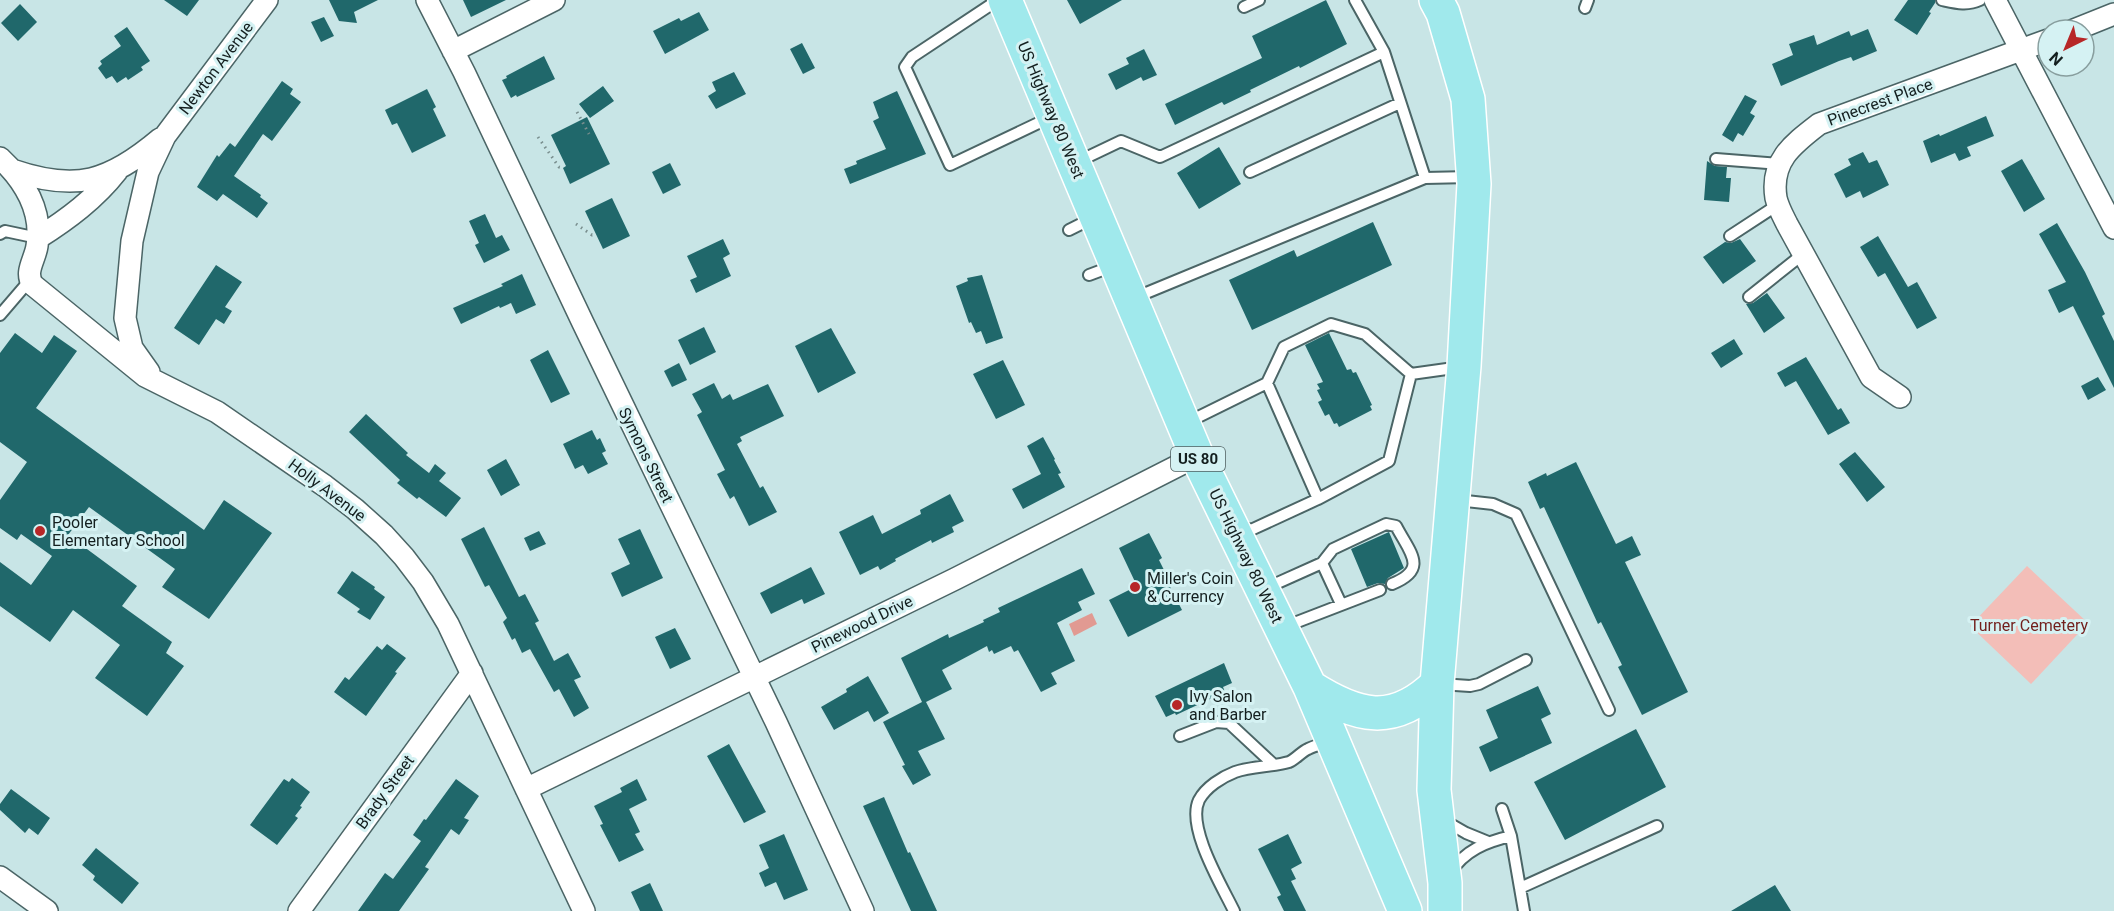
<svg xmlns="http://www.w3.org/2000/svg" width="2114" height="911" font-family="Roboto,sans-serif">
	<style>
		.green { fill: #f3beb8 }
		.water { fill: #e19a92 }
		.building { fill: #20686b }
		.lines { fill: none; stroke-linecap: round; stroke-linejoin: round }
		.service-casing { stroke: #4b6566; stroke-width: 14 }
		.minor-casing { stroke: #4b6566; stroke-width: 24 }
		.primary-casing { stroke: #fff; stroke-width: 36 }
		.path { stroke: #798e8e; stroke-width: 3; stroke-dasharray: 1.5 4.5; stroke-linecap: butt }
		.service { stroke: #fff; stroke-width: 10 }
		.minor { stroke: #fff; stroke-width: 21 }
		.primary { stroke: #a0e9ec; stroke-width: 33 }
		.poi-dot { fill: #b72727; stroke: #d5f2f3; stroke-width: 2 }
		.labels { text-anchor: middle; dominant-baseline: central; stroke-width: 6; stroke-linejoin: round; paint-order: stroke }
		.shield { fill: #d5f2f3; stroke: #4e5e5f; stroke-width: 1.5 }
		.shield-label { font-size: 15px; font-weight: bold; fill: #141f1f }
		.street-label { font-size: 16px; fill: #141f1f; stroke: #d5f2f3 }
		.poi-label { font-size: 16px; fill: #141f1f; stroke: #d5f2f3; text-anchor: start }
		.park-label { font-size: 16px; fill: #721f1c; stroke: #d5f2f3 }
	</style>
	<rect width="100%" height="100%" fill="#c8e5e6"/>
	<path class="green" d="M2027,566L2088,623L2031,684L1970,626Z"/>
	<path class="water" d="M1092,613L1097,624L1074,636L1069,624Z"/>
	<path class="building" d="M164,0H199L187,16Z
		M329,0H378L354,12L357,23L339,21Z
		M463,0H506L471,17Z
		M1067,0H1122L1080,24Z
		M1326,0L1347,44L1300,68L1299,66L1250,90L1251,92L1224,105L1222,102L1175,125L1165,104L1262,58L1252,36Z
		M1908,0H1935V3L1929,12L1931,13L1917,35L1894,20Z
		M20,4L37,22L18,41L1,23Z
		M699,12L709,30L665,54L653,31L679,18L681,21Z
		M324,17L334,36L321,42L311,22Z
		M127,27L150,61L141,67L143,70L128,80L126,77L117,83L112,76L106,79L98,68L102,64L100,61L121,46L114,36Z
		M1868,29L1877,51L1853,61L1851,57L1839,61L1781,86L1772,64L1793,55L1789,44L1814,35L1817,45L1849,31L1851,36Z
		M802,43L815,68L803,74L790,49Z
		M1144,49L1157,75L1143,81L1141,77L1116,90L1108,74L1129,64L1126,58Z
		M544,56L555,79L517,97L516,95L511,98L502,80L507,78L506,76Z
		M734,72L746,94L716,109L708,96L716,91L712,82Z
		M282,81L293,89L290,94L301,102L272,141L263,134L234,176L261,195L260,197L268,203L257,218L223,194L217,201L197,187L217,155L219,157L230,143L235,147Z
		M603,86L614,101L590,118L579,104Z
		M427,89L436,107L433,109L446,136L412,153L397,123L392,125L385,110Z
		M897,91L926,154L850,184L844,169L857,164L856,161L886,149L873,121L879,118L873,102Z
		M1745,95L1757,101L1750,113L1755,116L1743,136L1738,133L1733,142L1722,135Z
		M1986,116L1994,136L1967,147L1971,156L1959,161L1955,153L1931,163L1923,141L1939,134L1940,136Z
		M587,117L610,164L570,184L563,168L566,166L551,135Z
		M1219,147L1241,184L1199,209L1177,173Z
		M1863,152L1869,163L1877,160L1889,185L1863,198L1860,191L1846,198L1834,174L1851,165L1848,159Z
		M2022,159L2045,199L2024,212L2001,171Z
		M1707,161L1715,166L1727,167L1726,178H1731L1729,202L1704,200Z
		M670,163L681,185L663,194L652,172Z
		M612,198L630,236L603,249L585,211Z
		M485,214L496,238L502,235L510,250L484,263L475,245L479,243L469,221Z
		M1373,222L1392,265L1252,330L1229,280L1294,250L1297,257Z
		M2057,223L2085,272L2105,314L2102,316L2114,341V388L2073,306L2059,313L2048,290L2066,282L2039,234Z
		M1878,236L1908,287L1917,282L1937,318L1917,329L1885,273L1878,277L1860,247Z
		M723,239L730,254L723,258L731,276L696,293L690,280L697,277L687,256Z
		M1740,239L1756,261L1723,284L1703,257L1725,242L1731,243Z
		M216,265L242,282L225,307L232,311L224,324L216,319L199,345L174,328Z
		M522,274L536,305L516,314L511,303L500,308L499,306L461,324L453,308L503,286L501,284Z
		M982,275L1003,338L986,344L981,331L976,333L971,322L969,323L956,286L968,281L967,278Z
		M1767,293L1785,318L1764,333L1746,304L1753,303Z
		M704,327L716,352L690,365L678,340Z
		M831,328L856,373L818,393L795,346Z
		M15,333L42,353L54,335L77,351L36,408L204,530L224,500L272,533L209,619L162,587L175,569L89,507L68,535L137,586L122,606L172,642L166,653L184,666L147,716L95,678L120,645L73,610L50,642L0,606V562L31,585L52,556L21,534L17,540L0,528V500L27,462L0,442V353Z
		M1329,333L1347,370L1351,369L1353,373L1356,372L1372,405L1370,406L1372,410L1339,427L1337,423L1334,424L1329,414L1325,416L1318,402L1322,400L1317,390L1320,389L1317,384L1323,382L1305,345Z
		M1734,339L1743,354L1721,368L1711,353Z
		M548,350L570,394L551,403L530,360Z
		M1806,357L1838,410L1841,408L1850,423L1828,435L1796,381L1785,387L1777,373Z
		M1003,360L1025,405L996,419L973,374Z
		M679,363L687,380L672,387L664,371Z
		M2098,377L2106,390L2088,400L2081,386Z
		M714,383L722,399L730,394L733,400L768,384L784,416L740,437L742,441L737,444L760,488L763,486L777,512L749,526L734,496L730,499L717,474L725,470L697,415L702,412L692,394Z
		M366,414L408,453L406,455L429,473L435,464L446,473L439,481L461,498L446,517L419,497L417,499L397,483L400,480L349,432Z
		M592,430L597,440L600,438L606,451L602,453L608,464L588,474L583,465L575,469L563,444Z
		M1043,437L1055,459L1054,460L1061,473L1058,474L1065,487L1023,509L1012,489L1041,474L1027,446Z
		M1855,452L1885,487L1867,502L1839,464Z
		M506,459L520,485L501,496L487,470Z
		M1576,462L1616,544L1632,536L1641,555L1625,562L1688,692L1642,715L1618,667L1622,665L1601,622L1598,624L1544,507L1540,509L1528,482L1546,473L1547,476Z
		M950,494L964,521L952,527L954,532L932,543L931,540L895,559L896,561L880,570L878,566L860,575L839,532L873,515L882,534L921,514L920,510Z
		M484,527L519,597L525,594L539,621L535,623L554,661L568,653L581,677L574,680L589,708L574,717L559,689L554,692L530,649L522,653L515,638L512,640L503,622L507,618L489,585L485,587L461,539Z
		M640,529L663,578L622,597L611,573L630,564L618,539Z
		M539,531L546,544L530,551L524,538Z
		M1389,532L1404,568L1388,578L1385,584L1378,583L1367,587L1351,549Z
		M1149,533L1162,558L1159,560L1169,580L1167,581L1182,610L1128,637L1109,600L1137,586L1119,548Z
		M811,567L825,594L804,604L802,599L771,614L760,593Z
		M1082,568L1095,594L1078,602L1082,610L1057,623L1075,661L1051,673L1057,684L1041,692L1018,650L1014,652L1011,646L994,654L992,650L989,652L987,646L942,670L952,689L926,702L945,739L918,751L931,775L913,785L902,766L905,765L883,722L922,702L901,658L948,634L949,638L984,622L983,620L1000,612L998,608Z
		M352,571L375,587L374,589L385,597L370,620L357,612L360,609L337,593Z
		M675,628L691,659L670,669L655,637Z
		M387,644L406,658L395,672L397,673L366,716L334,692L345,677L349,680L377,646L382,650Z
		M1224,663L1232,683L1223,687L1225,692L1176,715L1175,713L1166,717L1155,696Z
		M868,676L889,713L874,722L868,711L834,730L821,707L847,692L846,689Z
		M1538,686L1551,714L1541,719L1552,743L1490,772L1479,747L1498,738L1486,710Z
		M1636,729L1666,787L1565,840L1534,782Z
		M729,744L766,812L744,823L707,756Z
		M292,778L310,792L300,806L302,807L295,816L298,818L277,845L250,825L284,779L289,782Z
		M456,779L479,796L464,818L469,820L459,835L451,829L425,867L429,869L399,911H358L385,873L393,879L421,841L413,835L424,819L426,820Z
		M637,779L647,800L629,809L640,832L635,834L644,850L619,862L600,825L603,824L594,806L622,792L620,788Z
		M11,789L50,818L38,835L29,828L25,833L0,810V804Z
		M884,797L908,853L910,852L937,911H911L863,806Z
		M784,834L808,890L784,900L776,882L765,887L759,873L769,868L759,845Z
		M1288,834L1302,863L1291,869L1296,879L1291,881L1306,911H1284L1277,897L1281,895L1258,849Z
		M96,848L139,883L122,904L93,880L95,876L82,865Z
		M650,883L663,911H640L631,892Z
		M1775,885L1791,911H1731Z"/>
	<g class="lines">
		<g class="service-casing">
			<path id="service" d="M998,0L912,57L905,67L950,165L1051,117
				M1942,0C1956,3 1967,6 1980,0
				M1244,7L1259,0
				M1585,8L1588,0
				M1716,159L1781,164
				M1077,162L1121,141L1160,157L1384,52L1355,0
				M1250,172L1400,103
				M1425,178L1470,177
				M1069,230L1093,218
				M0,234L5,231L38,238
				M1730,236L1779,204
				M1089,275L1113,266
				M1749,297L1803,254
				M1134,298L1425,178L1384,52
				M0,315L30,280
				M1411,374L1461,367
				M1267,383L1318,499
				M1186,423L1267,383L1284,347L1331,324L1365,334L1411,374L1389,461L1318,499L1253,529L1237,530
				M1457,500L1493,504L1516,514L1609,710
				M1322,563L1341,604
				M1264,589L1322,563L1333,549L1386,524L1396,526C1410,553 1429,569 1392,584
				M1284,627L1380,590
				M1440,684L1470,686L1479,684L1526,660
				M1180,736L1216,722L1229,723L1273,764
				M1502,809L1511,836
				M1445,821L1466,833L1488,842
				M1450,873C1465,850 1486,842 1511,836L1524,911
				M1520,888L1657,826
				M1234,911C1222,886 1186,827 1199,800C1206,787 1222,777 1235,772C1252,766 1271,767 1289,762C1296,759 1301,752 1308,749C1314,746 1322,744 1329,741"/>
		</g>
		<g class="minor-casing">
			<path id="minor" d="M427,0L464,72L583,323L776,722L863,911
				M1995,0L2114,228
				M2074,30L2114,14
				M453,51L554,0
				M0,158C24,180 43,211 37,246C35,260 24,272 33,285L145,376L217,412L325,486L355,509L384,535L404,557L423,582L448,624L584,911
				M12,170C76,192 109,182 160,139
				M38,238C68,219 95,199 117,171
				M149,372L132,348L125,318L132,241L148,172L165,136L267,0
				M1900,397L1871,377L1787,224C1783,216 1778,207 1776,198C1770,161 1793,144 1819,124L2048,40
				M526,789L955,579L1197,456
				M0,877L47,911
				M299,911L472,673"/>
		</g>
		<g class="primary-casing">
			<path id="primary" d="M1005,0L1197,456L1310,687L1405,911
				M1436,0L1443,13L1468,99L1474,184L1464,366L1437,684L1434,790L1445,883V911
				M1310,687C1357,717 1393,727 1437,684"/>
		</g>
		<path class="path" d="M577,112L589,134
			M538,137L559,167L563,168
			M576,224L592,235L596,233"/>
		<use href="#service" class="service"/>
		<use href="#minor" class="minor"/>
		<use href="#primary" class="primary"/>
	</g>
	<g class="poi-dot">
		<circle cx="40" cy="531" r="6"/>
		<circle cx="1135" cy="587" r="6"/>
		<circle cx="1177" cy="705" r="6"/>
	</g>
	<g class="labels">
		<rect class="shield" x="1171" y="447" width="54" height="24" rx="4.5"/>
		<g class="shield-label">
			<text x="1198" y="459">US 80</text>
		</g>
		<g class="street-label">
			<text transform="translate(216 68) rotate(-53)">Newton Avenue</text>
			<text transform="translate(1880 102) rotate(-20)">Pinecrest Place</text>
			<text transform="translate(1051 110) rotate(67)">US Highway 80 West</text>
			<text transform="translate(646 455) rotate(64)">Symons Street</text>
			<text transform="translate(327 490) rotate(37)">Holly Avenue</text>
			<text transform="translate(1246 556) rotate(64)">US Highway 80 West</text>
			<text transform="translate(862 624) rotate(-26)">Pinewood Drive</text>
			<text transform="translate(385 792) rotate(-54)">Brady Street</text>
		</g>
		<g class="poi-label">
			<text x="52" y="522">Pooler<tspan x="52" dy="18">Elementary School</tspan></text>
			<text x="1147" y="578">Miller's Coin<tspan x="1147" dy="18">&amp; Currency</tspan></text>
			<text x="1189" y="696">Ivy Salon<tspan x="1189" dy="18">and Barber</tspan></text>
		</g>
		<g class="park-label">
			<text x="2029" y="625">Turner Cemetery</text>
		</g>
	</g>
	<g transform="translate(2066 48) rotate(223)"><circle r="28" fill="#d5f2f3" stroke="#889e9e" stroke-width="1.5"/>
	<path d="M0-4.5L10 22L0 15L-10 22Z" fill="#b72727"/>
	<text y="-9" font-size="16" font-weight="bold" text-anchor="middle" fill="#141f1f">N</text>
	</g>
</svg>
